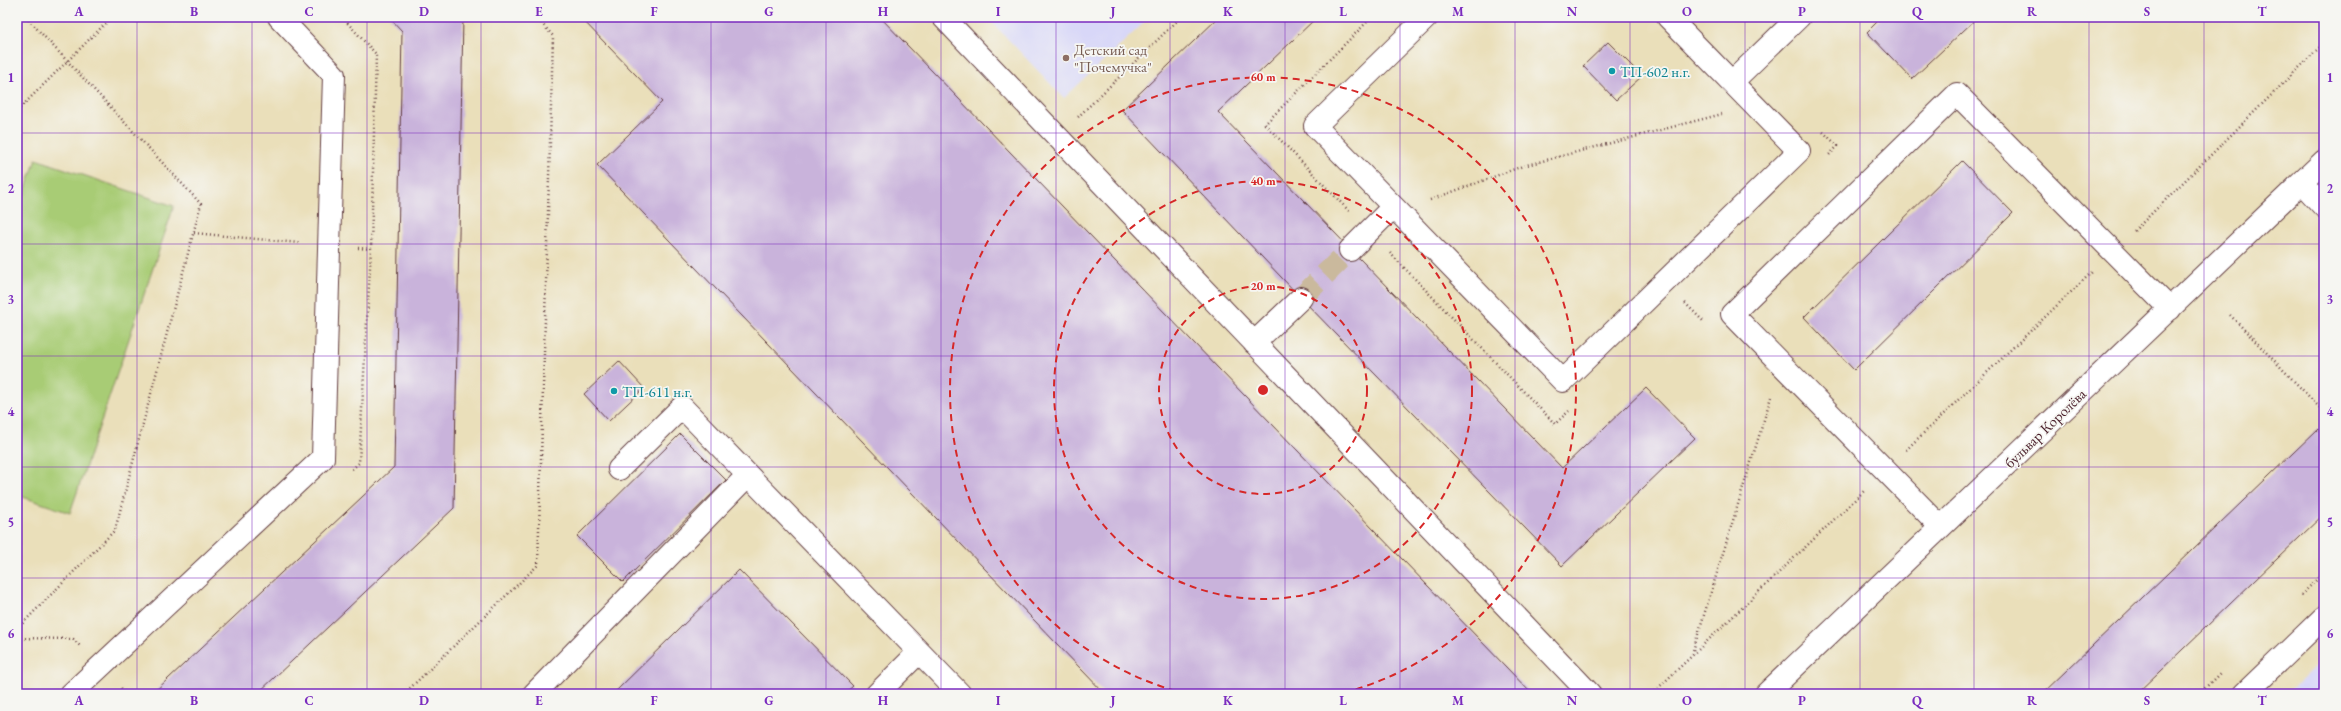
<svg xmlns="http://www.w3.org/2000/svg" width="2341" height="711" font-family="'EB Garamond',serif">
	<style>
		.built { fill: #d8d7f8 }
		.green { fill: #a8cc75; stroke: #797650 }
		.building { fill: #c9b3db }
		.lines { fill: none; stroke-linecap: round; stroke-linejoin: round }
		.minor-tunnel { stroke: #cab99d; stroke-width: 22; stroke-dasharray: 22 11; stroke-linecap: butt }
		.minor-casing { stroke: #623c40; stroke-width: 24 }
		.path { stroke: #623c40; stroke-width: 2.5; stroke-dasharray: 1 3; stroke-linecap: butt }
		.minor { stroke: #fff; stroke-width: 22 }
		.grid { fill: none; stroke: #7b2cbf; stroke-width: 1; stroke-opacity: 0.55 }
		.ring { fill: none; stroke: #d62828; stroke-width: 2; stroke-dasharray: 7 5 }
		.education-dot { fill: #8d6e63; stroke: #f6f6f2; stroke-width: 1.5 }
		.culture-dot { fill: #0f9aa8; stroke: #f6f6f2; stroke-width: 1.5 }
		.labels { text-anchor: middle; dominant-baseline: central; stroke-width: 3.5; stroke-linejoin: round; paint-order: stroke }
		.education-label { font-size: 15px; fill: #785e54; stroke: #f6f6f2; text-anchor: start }
		.culture-label { font-size: 15px; fill: #0d838f; stroke: #f6f6f2; text-anchor: start }
		.street-label { font-size: 15px; fill: #4a1f2b; stroke: #f6f6f2 }
		.centre { fill: #d62828; stroke: #f6f6f2; stroke-width: 2 }
		.ring-label { font-size: 12px; text-anchor: middle; font-weight: bold; fill: #d62828; stroke: #f6f6f2; stroke-width: 3.5; stroke-linejoin: round; paint-order: stroke }
		.neatline { fill: none; stroke: #7b2cbf; stroke-width: 1.5 }
		.grid-label { font-size: 13px; text-anchor: middle; font-weight: bold; fill: #7b2cbf }
	</style>
	<rect width="100%" height="100%" fill="#f6f6f2"/>
	<filter id="ink" filterUnits="userSpaceOnUse"><feTurbulence type="fractalNoise" baseFrequency=".025" numOctaves="2"/><feDisplacementMap in="SourceGraphic" scale="8" xChannelSelector="R" yChannelSelector="G"/><feConvolveMatrix kernelMatrix="1 2 1 2 8 2 1 2 1" color-interpolation-filters="sRGB"/></filter>
	<filter id="wash" filterUnits="userSpaceOnUse"><feTurbulence type="fractalNoise" baseFrequency=".012" numOctaves="4" result="noise"/><feDisplacementMap in="SourceGraphic" scale="16" xChannelSelector="R" yChannelSelector="G"/><feGaussianBlur stdDeviation="0.9" result="paint"/><feColorMatrix in="noise" values="0 0 0 0 0 0 0 0 0 0 0 0 0 0 0 0 0 1.4 0 .05"/><feComposite in="paint" operator="in"/></filter>
	<g filter="url(#wash)">
		<rect width="100%" height="100%" fill="#eadfba"/>
		<path class="built" d="M987,17H1150L1064,98Z
			M2324,659V694H2287Z"/>
		<path class="green" d="M36,159L174,206L70,513L17,495V215Z"/>
		<g id="blocks">
			<path class="building" d="M389,17H463L454,508L257,694H152L394,467L402,31Z
				M580,17H880L1532,694H1105L597,165L662,102Z
				M1219,17H1317L1218,112L1562,468L1646,388L1695,438L1562,566L1301,298L1122,110Z
				M1882,17H1978L1912,79L1867,32Z
				M1608,42L1642,76L1616,100L1583,66Z
				M1962,161L2013,213L1854,370L1804,317Z
				M619,361L644,388L609,421L584,394Z
				M2318,429L2324,436V514L2136,694H2042Z
				M680,434L726,480L623,582L577,536Z
				M739,570L853,686L844,694H613Z"/>
		</g>
	</g>
	<g filter="url(#ink)">
		<use href="#blocks" fill-opacity="0" stroke="#623c40" stroke-width="1"/>
		<g class="lines">
			<path class="minor-tunnel" d="M1301,298L1350,250"/>
			<g class="minor-casing">
				<path id="minor" d="M943,17L1590,694
					M1427,17L1315,126L1563,381L1799,151L1668,17
					M1732,82L1799,17
					M2302,183L2324,207
					M1350,250L1393,207
					M1254,343L1301,298
					M619,469L682,407L960,694
					M1941,527L1732,314L1957,94L2170,309
					M71,694L323,458L334,75L279,17
					M534,694L747,476
					M877,694L919,652
					M1766,694L2324,161
					M2244,694L2324,617"/>
			</g>
			<path class="path" d="M342,17L376,54L371,249L359,463L351,470
				M1828,22L1833,17
				M17,111L112,17
				M1078,117L1181,17
				M1823,132L1838,146L1829,155
				M1430,200L1523,166L1722,114
				M1349,211L1265,124L1372,17
				M2134,231L2324,43
				M194,233L299,243
				M358,248L371,249
				M1390,253L1555,424L1569,411
				M1685,303L1703,321
				M2230,315L2324,412
				M1906,450L2092,272
				M2301,595L2324,573
				M17,629L115,530L201,204L26,17
				M17,638L73,639L80,646
				M1692,654L1771,397
				M121,688L126,694
				M404,694L538,565L553,36L536,17
				M1652,694L1864,491
				M2199,694L2221,672"/>
			<use href="#minor" class="minor"/>
		</g>
	</g>
	<path class="grid" d="M137,17V694M252,17V694M367,17V694M481,17V694M596,17V694M711,17V694M826,17V694M941,17V694M1056,17V694M1170,17V694M1285,17V694M1400,17V694M1515,17V694M1630,17V694M1745,17V694M1860,17V694M1974,17V694M2089,17V694M2204,17V694M17,133H2324M17,244H2324M17,356H2324M17,467H2324M17,578H2324"/>
	<g class="ring">
		<circle cx="1263" cy="390" r="104"/>
		<circle cx="1263" cy="390" r="209"/>
		<path d="M1187 694A313 313 0 1 1 1339 694"/>
	</g>
	<circle class="education-dot" cx="1066" cy="58" r="4"/>
	<g class="culture-dot">
		<circle cx="1612" cy="71" r="4"/>
		<circle cx="614" cy="391" r="4"/>
	</g>
	<g class="labels">
		<g class="education-label">
			<text x="1074" y="49">Детский сад<tspan x="1074" dy="17">"Почемучка"</tspan></text>
		</g>
		<g class="culture-label">
			<text x="1620" y="71">ТП-602 н.г.</text>
			<text x="622" y="391">ТП-611 н.г.</text>
		</g>
		<g class="street-label">
			<text transform="translate(2045 428) rotate(-44)">бульвар Королёва</text>
		</g>
	</g>
	<circle cx="1263" cy="390" r="6" class="centre"/>
	<g class="ring-label">
		<text x="1263" y="81">60 m</text>
		<text x="1263" y="185">40 m</text>
		<text x="1263" y="290">20 m</text>
	</g>
	<rect width="2341" height="711" fill="none" stroke="#f6f6f2" stroke-width="44"/>
	<rect x="22" y="22" width="2297" height="667" class="neatline"/>
	<g class="grid-label">
		<text x="79" y="16">A</text>
		<text x="194" y="16">B</text>
		<text x="309" y="16">C</text>
		<text x="424" y="16">D</text>
		<text x="539" y="16">E</text>
		<text x="654" y="16">F</text>
		<text x="769" y="16">G</text>
		<text x="883" y="16">H</text>
		<text x="998" y="16">I</text>
		<text x="1113" y="16">J</text>
		<text x="1228" y="16">K</text>
		<text x="1343" y="16">L</text>
		<text x="1458" y="16">M</text>
		<text x="1572" y="16">N</text>
		<text x="1687" y="16">O</text>
		<text x="1802" y="16">P</text>
		<text x="1917" y="16">Q</text>
		<text x="2032" y="16">R</text>
		<text x="2147" y="16">S</text>
		<text x="2262" y="16">T</text>
		<text x="11" y="82">1</text>
		<text x="2330" y="82">1</text>
		<text x="11" y="193">2</text>
		<text x="2330" y="193">2</text>
		<text x="11" y="304">3</text>
		<text x="2330" y="304">3</text>
		<text x="11" y="416">4</text>
		<text x="2330" y="416">4</text>
		<text x="11" y="527">5</text>
		<text x="2330" y="527">5</text>
		<text x="11" y="638">6</text>
		<text x="2330" y="638">6</text>
		<text x="79" y="705">A</text>
		<text x="194" y="705">B</text>
		<text x="309" y="705">C</text>
		<text x="424" y="705">D</text>
		<text x="539" y="705">E</text>
		<text x="654" y="705">F</text>
		<text x="769" y="705">G</text>
		<text x="883" y="705">H</text>
		<text x="998" y="705">I</text>
		<text x="1113" y="705">J</text>
		<text x="1228" y="705">K</text>
		<text x="1343" y="705">L</text>
		<text x="1458" y="705">M</text>
		<text x="1572" y="705">N</text>
		<text x="1687" y="705">O</text>
		<text x="1802" y="705">P</text>
		<text x="1917" y="705">Q</text>
		<text x="2032" y="705">R</text>
		<text x="2147" y="705">S</text>
		<text x="2262" y="705">T</text>
	</g>
</svg>
